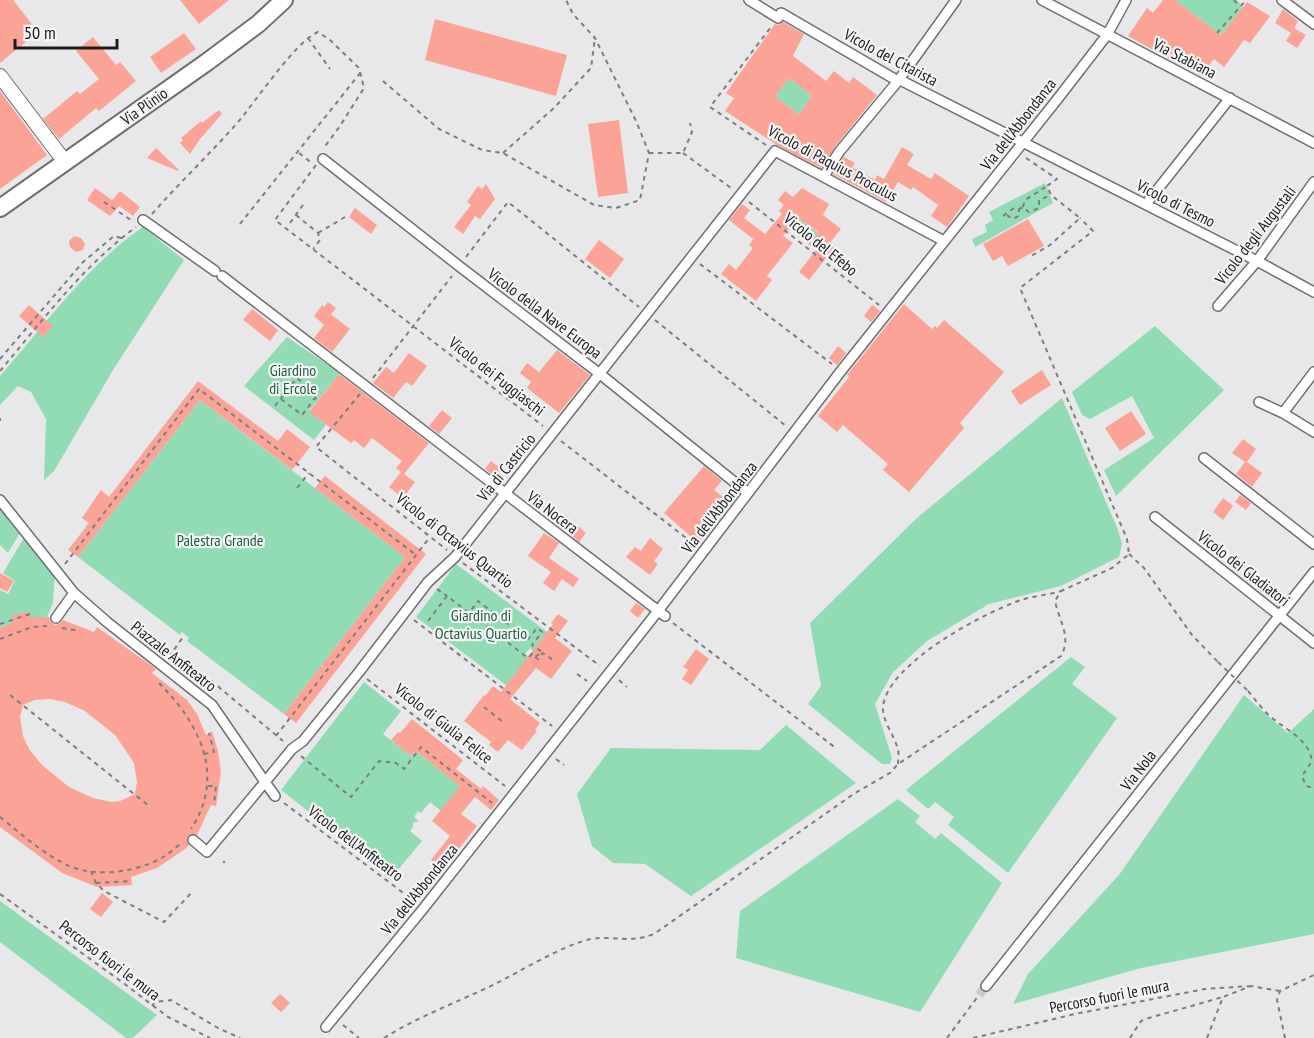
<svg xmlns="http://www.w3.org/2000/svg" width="1314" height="1038" font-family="'PT Sans Narrow',sans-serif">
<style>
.green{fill:#91dcb4}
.building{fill:#fba396;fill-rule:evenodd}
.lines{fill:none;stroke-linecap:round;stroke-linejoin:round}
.pedestrian-tunnel{stroke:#c9c9cb;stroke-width:9;stroke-dasharray:9 4.5;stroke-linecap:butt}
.pedestrian-casing{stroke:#6e6f70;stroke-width:12}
.minor-casing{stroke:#6e6f70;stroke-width:16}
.tertiary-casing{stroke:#6e6f70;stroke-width:20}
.path{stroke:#7e7e7f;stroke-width:2;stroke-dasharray:4.5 4.5;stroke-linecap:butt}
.pedestrian{stroke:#fff;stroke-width:9}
.minor{stroke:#fff;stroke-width:14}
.tertiary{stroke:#fff;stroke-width:16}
.path-bridge{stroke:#7e7e7f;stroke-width:2;stroke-dasharray:4.5 4.5;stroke-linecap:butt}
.labels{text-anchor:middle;stroke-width:4.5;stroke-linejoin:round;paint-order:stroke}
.street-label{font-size:16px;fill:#1c1c1d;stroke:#f5f5f7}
.park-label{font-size:16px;fill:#1d5e40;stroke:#f5f5f7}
</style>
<rect width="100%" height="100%" fill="#e8e8ea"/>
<path class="green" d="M1175 0H1237L1243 7 1221 35Z
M789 78 812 96 799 114 775 97Z
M1045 183 1053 203 975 247 972 239 987 232 985 225 993 220 989 212Z
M798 218 818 233 809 244 789 229Z
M143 227 184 260 113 370 54 471 44 480 46 419 31 392 18 386 0 405V376C42 328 90 262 143 227Z
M1155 326 1224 390 1116 496 1104 470 1154 438 1132 396 1090 419 1082 415 1072 392Z
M287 337 340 373 309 411 326 425 314 440 244 386Z
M1062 398 1118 530 1122 544 1119 557 1061 586 989 604 927 641 893 672 875 704 892 758 890 764H882L808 704 821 686 810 623 917 518Z
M200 400 405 557 284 714 187 641 189 638 182 632 180 635 78 557Z
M0 506 21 531 8 553 0 545Z
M25 536 55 573 53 603 47 617H30L29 611 12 616 13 622 0 628V590L8 594 15 581 3 573Z
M456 564 547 632 542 639 538 655 530 648 525 654 534 660 515 692 416 617Z
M1071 657 1085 667 1072 684 1117 718 1008 873 948 825 954 817 935 802 928 809 906 790Z
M364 682 401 711 383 734 411 756 416 751 469 793 441 811 430 802 421 813 418 811 414 817 419 821 413 823V827L410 831 422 841 392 877 281 790Z
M1244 695 1288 733 1314 709V934L1141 968 1013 1004 1028 974 1119 875Z
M786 725 856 783 691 896 645 864 613 863 592 846 577 794 611 748 760 750Z
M898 799 920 816 915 822 935 839 941 833 1002 883 920 1012 736 958 740 911Z
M0 901 157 1015 133 1038H126L0 942Z"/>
<path class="building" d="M0 0H13L38 32 0 63Z
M180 0H229L199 24Z
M1163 0H1175L1221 35 1247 2 1270 16 1250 43 1244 40 1224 67 1214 59 1201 76 1186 65 1184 67 1128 36 1147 8 1153 13Z
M1283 9 1298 21 1292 32 1294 28 1306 35 1297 48 1286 41 1291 33 1275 23Z
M435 19 567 55 556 96 425 60Z
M783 22 804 34 793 56 826 81 834 71 849 83 853 77 877 95 834 148 821 168 777 145 725 111 734 98 726 93 775 24 778 25ZM789 78 812 96 799 114 775 97Z
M184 33 196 49 161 73 150 57Z
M93 37 116 65 120 62 136 81 99 111 96 108 59 139 43 119 77 91 80 94 99 79 76 51Z
M0 91 47 155 0 189Z
M219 110 222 114 200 139 190 154 180 143 183 140 181 138 201 121 202 123Z
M619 120 628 193 598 197 588 124Z
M902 147 914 154 907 165 931 179 935 173 969 196 947 227 931 216 938 205 913 187 911 190 898 182 886 202 833 174 844 157 855 163 852 167 875 180 877 175 884 179Z
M156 148 179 170 178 171 147 158Z
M486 184 495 199 480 219 475 216 463 234 454 227 471 205 467 202 478 186 482 189Z
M95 188 112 200 120 191 140 207 133 216 119 206 110 216 87 200Z
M802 188 829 204 823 215 841 229 829 244 838 251 830 261 826 258 809 280 799 272 816 250 809 244 818 232 798 218 783 236 793 243 767 276 772 280 756 301 721 274 729 264 736 270 753 248 749 245 753 239 729 220 742 204 750 210 744 218 765 234 782 214 779 211 784 205 778 200 781 196 785 191 793 197Z
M355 208 377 225 371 234 349 217Z
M1028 219 1044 246 1008 266 1002 256 993 261 983 244Z
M74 236 81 238 85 244 83 250 76 252 70 247 69 241Z
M599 240 624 259 610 278 585 259Z
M328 302 336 308 331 314 350 329 332 352 314 338 324 325 314 316 322 305 324 307Z
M904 304 932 329 935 326 937 328 944 320 1004 372 960 423 964 428 909 492 883 470 888 464 843 425 837 432 818 416 849 377 847 375Z
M29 305 53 326 43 337 19 316Z
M872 305 880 311 871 322 864 316Z
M252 309 278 330 270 341 243 320Z
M838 346 846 353 837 365 829 358Z
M557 350 590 375 559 413 527 388 531 382 520 373 527 363 539 372Z
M409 353 427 366 412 386 406 382 393 398 373 383 386 367 394 373Z
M1042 370 1051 385 1020 405 1011 391Z
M339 374 429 443 404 474 415 482 403 498 389 487 401 472 396 468 402 461 372 438 364 448 354 440 351 443 309 412Z
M198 381 278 441 287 429 310 447 292 470 200 400 78 557 68 550 89 523 82 518 101 490 109 497Z
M442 410 452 418 439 434 429 426Z
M1131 411 1146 434 1120 451 1105 428Z
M1243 439 1256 449 1247 462 1262 473 1252 487 1236 474 1245 462 1232 453Z
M491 461 501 469 495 477 485 469Z
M704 466 722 481 714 490 727 500 724 503 727 505 719 514 721 516 698 543 664 513Z
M325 476 426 554 296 723 284 714 405 557 315 488Z
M1240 495 1251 503 1246 510 1235 502Z
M1223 498 1233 506 1223 520 1213 512Z
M578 526 586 533 579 542 571 535Z
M544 533 559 543 549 558 579 579 573 587 562 579 554 591 543 583 551 572 528 556Z
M650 538 663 549 654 561 658 564 650 575 626 557 635 547 641 551Z
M0 573 14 581 7 592 0 588Z
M636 603 645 609 638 618 630 611Z
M30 611V617H49L50 621 55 625 59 624 63 620 94 632 97 627 156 669 152 673 187 700 197 714 206 735 212 731 218 751 221 772 216 806 211 805 197 835 191 834 188 836 187 842 189 845 185 849 157 868 131 877 132 885 97 887 62 873 0 827V628L13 622 11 616ZM49 699 65 702 85 711 115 735 134 763 137 782 135 794 120 801 112 802 93 798 69 787 42 765 29 749 23 736 20 717 23 705 35 700Z
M558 614 568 621 555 638 572 651 551 679 536 668 510 699 540 723 535 730 537 731 522 750 508 740 498 752 489 745 491 742 464 721 484 695 485 696 493 686 501 692 553 624 551 623Z
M696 649 709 659 691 685 682 679 688 670 683 667Z
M412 719 463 760 456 769 481 789 483 786 499 800 491 810 475 797 461 814 477 826 443 869 431 860 450 836 432 821 460 786 416 751 411 756 391 740 398 732 400 733Z
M102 893 113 902 101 917 90 909Z
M280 994 290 1003 281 1012 271 1003Z"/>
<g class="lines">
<path class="pedestrian-tunnel" d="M979 995 986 986"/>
<g class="pedestrian-casing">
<path id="pedestrian" d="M749 0 778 18 781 13 898 81H902L1257 261 1314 292
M1042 0 1314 143
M1282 0 1314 24
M323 159 459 266 600 374 748 493
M824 176 839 152 898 81 956 0
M1146 204 1230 98
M143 220 215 271
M222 276 665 616
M1218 306 1257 261 1314 182
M1259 402 1283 413 1314 432
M1283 413 1314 372
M1204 458 1314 544
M0 500 74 593 107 622 212 705 265 782 207 852 193 840
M1155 517 1314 643
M56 618 74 593
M275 796 265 782 292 749 303 741 359 672 428 582 455 557 775 151 944 241
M986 986 1314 572
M326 1027 423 909 658 611 841 371 1056 101 1107 35 1126 0"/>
</g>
<g class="minor-casing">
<path id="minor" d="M0 76 65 162"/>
</g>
<g class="tertiary-casing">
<path id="tertiary" d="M0 208 207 62 258 24 284 0"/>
</g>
<path class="path" d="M1234 0 1239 6
M1217 33 1246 0
M308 38 330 69
M383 81 439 129 482 150 503 153 594 205 616 208 640 200 649 153 636 121 595 38 573 14 566 0
M766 145 710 107 771 27
M299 153 313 164
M503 153 554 108 591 68 595 38
M649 153H683L692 132 690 123
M683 153 731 188
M1026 158 1057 179 1047 186 1051 195 1080 218 1050 245 1031 256
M316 165 275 220 543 426
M104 202 131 220
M749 202 879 305
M1023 207 1025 200 1047 186
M152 214C180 182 210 154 238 122 256 101 295 42 318 32L330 40 359 68 364 88 340 126 323 149
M296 215 318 233 320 240 313 249
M1007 215 1012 219 1019 216V209
M1003 216 1014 208 1019 209 1023 207 1029 212 1039 208V200L1051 195
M290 223 303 205
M240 224 361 72
M318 233 345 217
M466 257 508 202 639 307
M700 264 832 364
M655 320 786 426
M0 359 83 262 114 236 121 238
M0 371C42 321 83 266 136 227
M373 378 452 276
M360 394 316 447 447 550
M281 399 302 415 315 398 318 401
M275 406 297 378 305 385 307 393 315 398
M0 418V421
M561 441 694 544
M297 488 309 473
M1129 554 1144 568 1192 635 1218 662
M463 563 600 666
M65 564 199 389 416 555
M437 589 447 596
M414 620 552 726
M428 621 447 596 528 658 532 654 535 657 542 652 532 645 542 632 537 628 528 639 478 601 469 613
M673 623 837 749
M0 624 30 614
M62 628 80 631
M0 639 32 627 47 626
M169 657 183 637
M535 657 538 659 543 653 553 660
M187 670 202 673 283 741
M577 674 587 681
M367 679 505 786
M619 680 627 687
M159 683C200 724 226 776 191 829
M1248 691C1256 700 1262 710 1271 717 1287 731 1308 738 1312 761L1302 776 1306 786 1314 788
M10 695 149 806
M484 707 503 722
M276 736 430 537
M204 754 214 752 209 733
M301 756 351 797 379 761 396 763 404 769 421 747 492 803
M556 759 564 765
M898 764C898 760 899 754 898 750 895 736 882 721 883 707 887 664 983 613 1021 600 1033 596 1048 595 1061 591
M208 786H216L214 805
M284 803 414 901
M0 817C20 833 40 851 63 863 92 879 137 873 165 856 171 852 177 846 183 842
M223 862H225
M91 871 96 883 104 891 164 922 193 891
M96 883 131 881
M0 894 122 982 168 1017 210 1038
M152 1006 155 1002 171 1000 218 1028 240 1038
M343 1025 359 1038
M384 1038C419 1016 458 1002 495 984 521 971 563 945 591 939 613 935 629 944 654 934L855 793 890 773 898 764 1061 656C1072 637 1059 621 1055 601L1061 591 1112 568 1129 554 1127 539 1020 288 1093 231 1080 218
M947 1038 979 995
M973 1038 1075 1014 1205 989 1251 986
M1130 1038 1141 1021 1149 1018 1223 997
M1207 1038 1223 997 1251 986 1280 991
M1285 1038 1277 1000 1280 991 1314 975"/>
<use href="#pedestrian" class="pedestrian"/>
<use href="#minor" class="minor"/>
<use href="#tertiary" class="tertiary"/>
<path class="path-bridge" d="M1218 662 1248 691"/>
</g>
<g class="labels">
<g class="street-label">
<text transform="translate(891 57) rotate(28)" y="6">Vicolo del Citarista</text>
<text transform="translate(1185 58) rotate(27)" y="6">Via Stabiana</text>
<text transform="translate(144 106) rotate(-35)" y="6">Via Plinio</text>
<text transform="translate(1018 124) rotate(-52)" y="6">Via dell'Abbondanza</text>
<text transform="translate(833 163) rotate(28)" y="6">Vicolo di Paquius Proculus</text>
<text transform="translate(1176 203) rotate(27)" y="6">Vicolo di Tesmo</text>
<text transform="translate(1255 235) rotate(-52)" y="6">Vicolo degli Augustali</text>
<text transform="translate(821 244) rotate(39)" y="6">Vicolo del Efebo</text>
<text transform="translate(545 313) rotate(37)" y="6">Vicolo della Nave Europa</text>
<text transform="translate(497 376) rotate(38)" y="6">Vicolo dei Fuggiaschi</text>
<text transform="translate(506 467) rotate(-51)" y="6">Via di Castricio</text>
<text transform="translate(719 507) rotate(-52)" y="6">Via dell'Abbondanza</text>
<text transform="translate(553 512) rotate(37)" y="6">Via Nocera</text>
<text transform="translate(455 540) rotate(38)" y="6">Vicolo di Octavius Quartio</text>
<text transform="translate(1244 568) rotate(38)" y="6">Vicolo dei Gladiatori</text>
<text transform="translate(174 656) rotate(38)" y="6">Piazzale Anfiteatro</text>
<text transform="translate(444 723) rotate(38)" y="6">Vicolo di Giulia Felice</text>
<text transform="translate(1138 770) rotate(-52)" y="6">Via Nola</text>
<text transform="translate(356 843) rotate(37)" y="6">Vicolo dell'Anfiteatro</text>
<text transform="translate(419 889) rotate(-51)" y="6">Via dell'Abbondanza</text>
<text transform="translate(110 960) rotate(37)" y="6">Percorso fuori le mura</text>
<text transform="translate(1109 996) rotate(-11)" y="6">Percorso fuori le mura</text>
</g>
<g class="park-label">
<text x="293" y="376">Giardino<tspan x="293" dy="18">di Ercole</tspan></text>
<text x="220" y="546">Palestra Grande</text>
<text x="481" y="621">Giardino di<tspan x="481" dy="18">Octavius Quartio</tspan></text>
</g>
</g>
<path d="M15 39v9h102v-9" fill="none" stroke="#1c1c1d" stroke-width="3"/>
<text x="24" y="39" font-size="18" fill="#1c1c1d" stroke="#f5f5f7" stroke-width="4.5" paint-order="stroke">50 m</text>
</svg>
